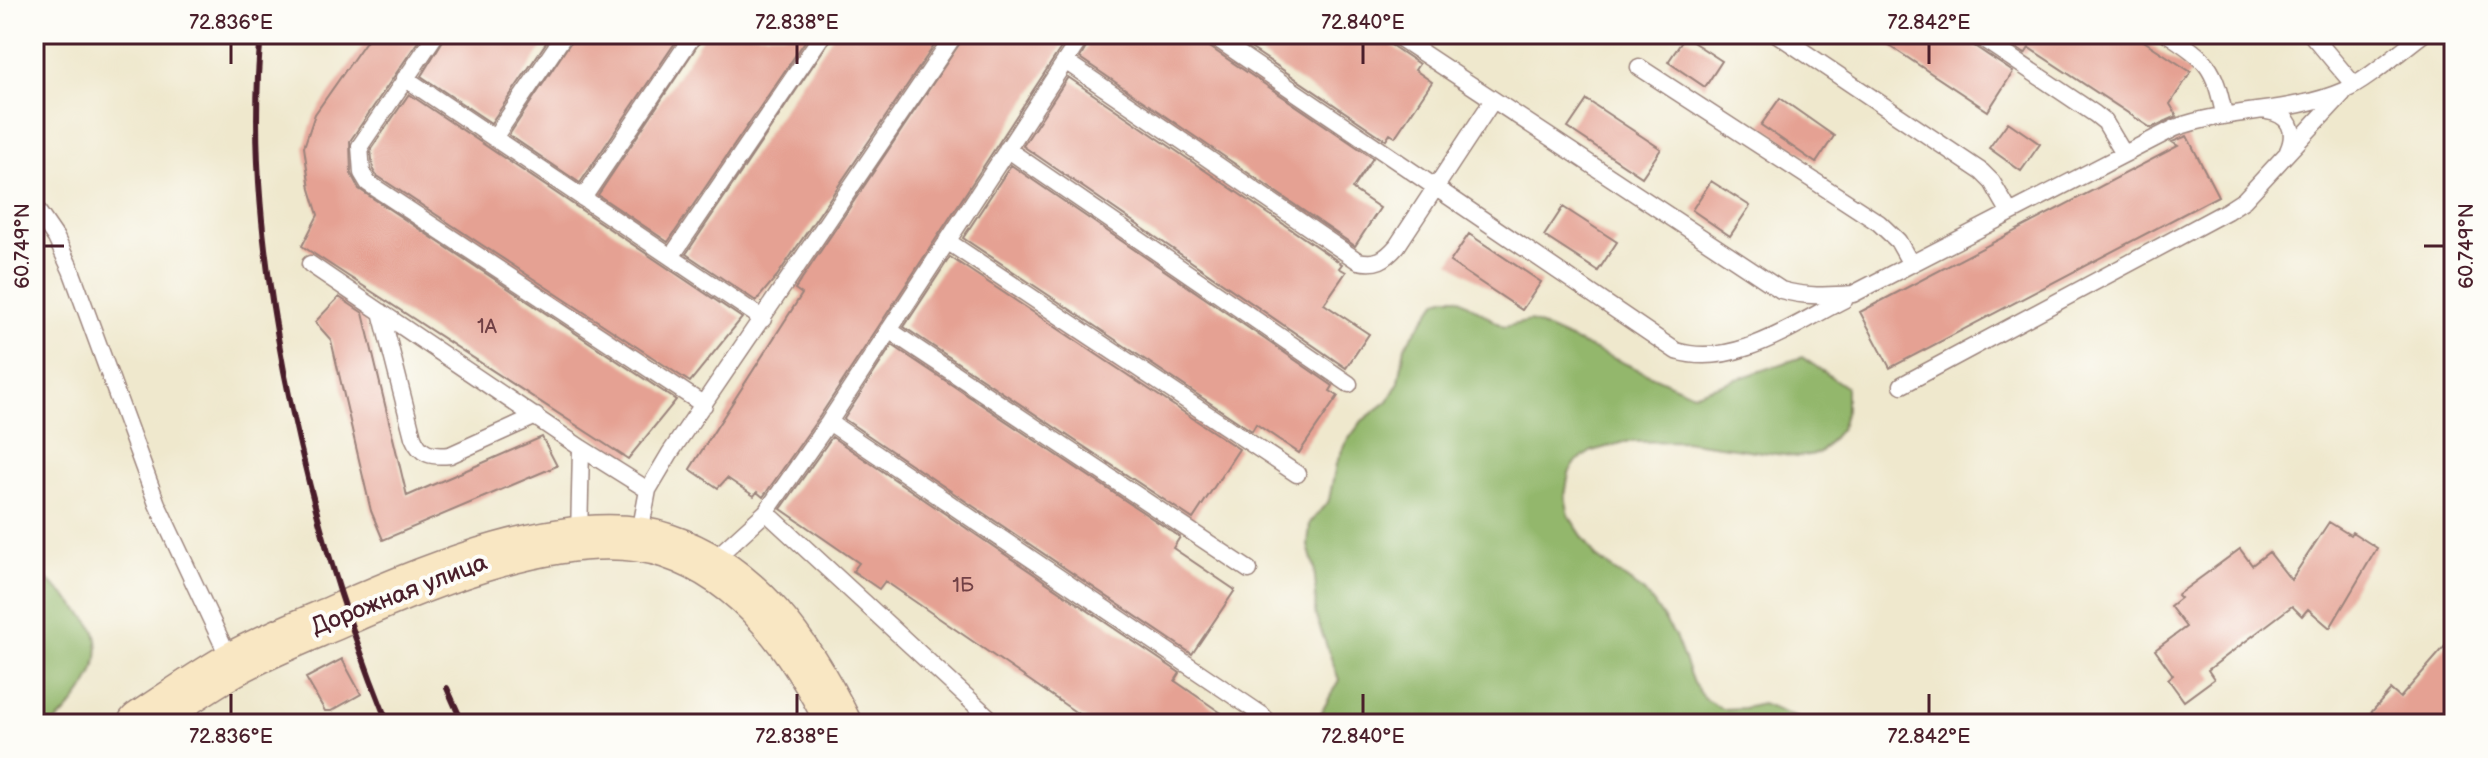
<svg xmlns="http://www.w3.org/2000/svg" width="2488" height="758" font-family="'Balsamiq Sans',sans-serif">
<style>
.forest{fill:#93b76c;stroke:#6e6b4c;stroke-width:2}
.building{fill:#e5a193}
.lines{fill:none;stroke-linecap:round;stroke-linejoin:round}
.lane-casing{stroke:#9c847c;stroke-width:19}
.secondary-casing{stroke:#9c847c;stroke-width:47}
.path{stroke:#9c847c;stroke-width:5;stroke-dasharray:2 6;stroke-linecap:butt}
.lane{stroke:#fff;stroke-width:16}
.secondary{stroke:#f9e7c3;stroke-width:44}
.rail{stroke:#4a1f2b;stroke-width:6}
.ticks{fill:none;stroke:#4a1f2b;stroke-width:3}
.labels{text-anchor:middle;stroke-width:8;stroke-linejoin:round;paint-order:stroke}
.number-label{font-size:20px;fill:#714045}
.street-label{font-size:24px;fill:#4a1f2b;stroke:#fdfcf7}
.neatline{fill:none;stroke:#4a1f2b;stroke-width:3}
.ticks-label{font-size:20px;text-anchor:middle;fill:#4a1f2b}
</style>
<rect width="100%" height="100%" fill="#fdfcf7"/>
<filter id="ink" filterUnits="userSpaceOnUse"><feTurbulence type="fractalNoise" baseFrequency=".0125" numOctaves="2"/><feDisplacementMap in="SourceGraphic" scale="16" xChannelSelector="R" yChannelSelector="G"/><feConvolveMatrix kernelMatrix="1 2 1 2 8 2 1 2 1" color-interpolation-filters="sRGB"/></filter>
<filter id="wash" filterUnits="userSpaceOnUse"><feTurbulence type="fractalNoise" baseFrequency=".006" numOctaves="4" result="noise"/><feDisplacementMap in="SourceGraphic" scale="32" xChannelSelector="R" yChannelSelector="G"/><feGaussianBlur stdDeviation="1.8" result="paint"/><feColorMatrix in="noise" values="0 0 0 0 0 0 0 0 0 0 0 0 0 0 0 0 0 1.4 0 .05"/><feComposite in="paint" operator="in"/></filter>
<g filter="url(#wash)">
<rect width="100%" height="100%" fill="#efe8cd"/>
<path class="forest" d="M1446 297H1457L1504 327 1530 321 1693 394 1802 357 1846 387V409L1841 428 1820 453 1798 457 1684 441 1625 442 1592 451 1577 461 1569 473 1565 496 1569 516 1596 557 1644 592 1654 604 1675 636 1693 683 1706 700 1722 709 1744 708 1762 704 1812 724H1315L1339 680 1315 614 1316 590 1314 567 1308 546 1310 523 1329 500 1336 464 1345 444 1362 421 1388 401 1399 382 1405 346 1438 300Z
M34 569C47 579 90 617 95 632 107 667 77 703 54 724H34Z"/>
<g id="blocks">
<path class="building" d="M371 34H423L350 141 351 174 359 189 676 400 628 459 302 246 318 215 310 189 304 147 315 114Z
M447 34H552L491 123 421 76Z
M576 34H681L580 183 509 135Z
M705 34H810L668 242 598 195Z
M834 34H942L777 276 756 301 686 254Z
M966 34H1070L820 416 763 497 757 492 754 496 727 478 718 488 690 469 802 294 795 289Z
M1094 34H1199L1204 43 1373 158 1352 189 1380 208 1355 246 1080 58Z
M1230 34H1383L1388 43 1419 64 1415 70 1432 82 1395 137 1390 134 1386 140Z
M1872 34H1965L1970 43 2013 72 1988 111Z
M1996 34H2133L2191 72 2170 104 2177 116 2151 128 2029 48 2025 54Z
M1685 37 1722 61 1705 87 1668 62Z
M1068 77 1342 264 1339 268 1346 272 1324 304 1369 334 1346 368 1023 146Z
M409 94 742 318 690 382 376 175 373 170 371 149Z
M1780 98 1834 136 1816 163 1761 125Z
M1587 100 1661 149 1642 177 1568 128Z
M2008 122 2040 144 2021 171 1989 148Z
M2187 136 2218 196 1890 368 1860 312 2178 146 2172 142Z
M1011 165 1333 386 1330 391 1338 396 1299 453 1256 424 1252 431 963 238Z
M1711 181 1750 206 1730 236 1692 210Z
M1563 207 1617 242 1598 271 1544 236Z
M1469 234 1541 282 1522 310 1450 262Z
M950 257 1239 449 1193 519 904 327Z
M339 297 363 313 407 496 542 437 557 466 383 540 371 511 331 340 315 322Z
M892 345 1180 537 1173 548 1235 590 1192 654 844 419Z
M832 437 1180 673 1175 681 1237 724H1093L885 581 879 589 853 571 859 563 781 509Z
M2329 522 2350 535 2352 532 2377 548 2330 628 2308 609 2302 616 2292 606 2208 670 2214 679 2184 701 2168 679 2173 675 2155 650 2186 627 2170 606 2180 598 2177 595 2240 549 2252 565 2269 552 2291 580Z
M2454 636V713L2445 724H2361L2391 690 2400 698Z
M342 659 361 694 331 711H325L306 678Z"/>
</g>
</g>
<g filter="url(#ink)">
<use href="#blocks" fill-opacity="0" stroke="#9c847c" stroke-width="2"/>
<g class="lines">
<g class="lane-casing">
<path id="lane" d="M436 34 360 146 362 173 368 183 704 405
M1210 34 1676 351C1734 369 1795 324 1845 299
M1394 34 1781 290C1805 297 1828 296 1853 294L2175 128C2229 108 2290 114 2343 91 2367 81 2401 50 2423 34
M1777 34 1982 172 1992 182 2010 213
M1976 34 2095 114 2105 122 2124 154
M2168 34C2208 61 2214 66 2224 114
M2311 34 2354 85
M1065 61 1358 261C1376 265 1385 260 1397 246L1493 100
M1639 67 1879 223 1898 241 1911 264
M405 78 763 319
M2267 111C2290 114 2297 131 2288 151
M494 138 565 34
M1007 149 1349 384
M583 198 694 34
M34 206 56 238 71 270 157 504 231 662
M947 241 1297 474
M671 257 823 34
M310 264 581 448 648 490
M381 312 413 437C420 455 432 457 450 455L536 416
M889 330 1249 570
M1902 385 2227 211 2244 200 2343 93
M829 422 1262 715 1270 724
M766 512 996 724
M579 538 581 448
M639 538 648 490 670 453 955 34
M709 564 766 512 829 422 1083 34"/>
</g>
<g class="secondary-casing">
<path id="secondary" d="M140 724C170 704 200 683 231 665 265 646 301 632 336 617 422 578 573 514 667 546 751 574 802 649 839 724"/>
</g>
<path class="path" d="M34 51 48 34"/>
<use href="#lane" class="lane"/>
<use href="#secondary" class="secondary"/>
<path class="rail" d="M261 34C250 148 263 259 284 371 309 497 340 605 388 724
M447 688 463 724"/>
</g>
</g>
<path class="ticks" d="M231 44V64M797 44V64M1363 44V64M1929 44V64M44 246H64M2424 246H2444M231 694V714M797 694V714M1363 694V714M1929 694V714"/>
<g class="labels">
<g class="number-label">
<text x="487" y="333">1А</text>
<text x="963" y="592">1Б</text>
</g>
<g class="street-label">
<text transform="translate(399 594) rotate(-21)" y="8">Дорожная улица</text>
</g>
</g>
<rect width="2488" height="758" fill="none" stroke="#fdfcf7" stroke-width="88"/>
<rect x="44" y="44" width="2400" height="670" class="neatline"/>
<g class="ticks-label">
<text x="231" y="29">72.836°E</text>
<text x="797" y="29">72.838°E</text>
<text x="1363" y="29">72.840°E</text>
<text x="1929" y="29">72.842°E</text>
<text transform="translate(22 246) rotate(-90)" y="7">60.749°N</text>
<text transform="translate(2466 246) rotate(-90)" y="7">60.749°N</text>
<text x="231" y="743">72.836°E</text>
<text x="797" y="743">72.838°E</text>
<text x="1363" y="743">72.840°E</text>
<text x="1929" y="743">72.842°E</text>
</g>
</svg>
